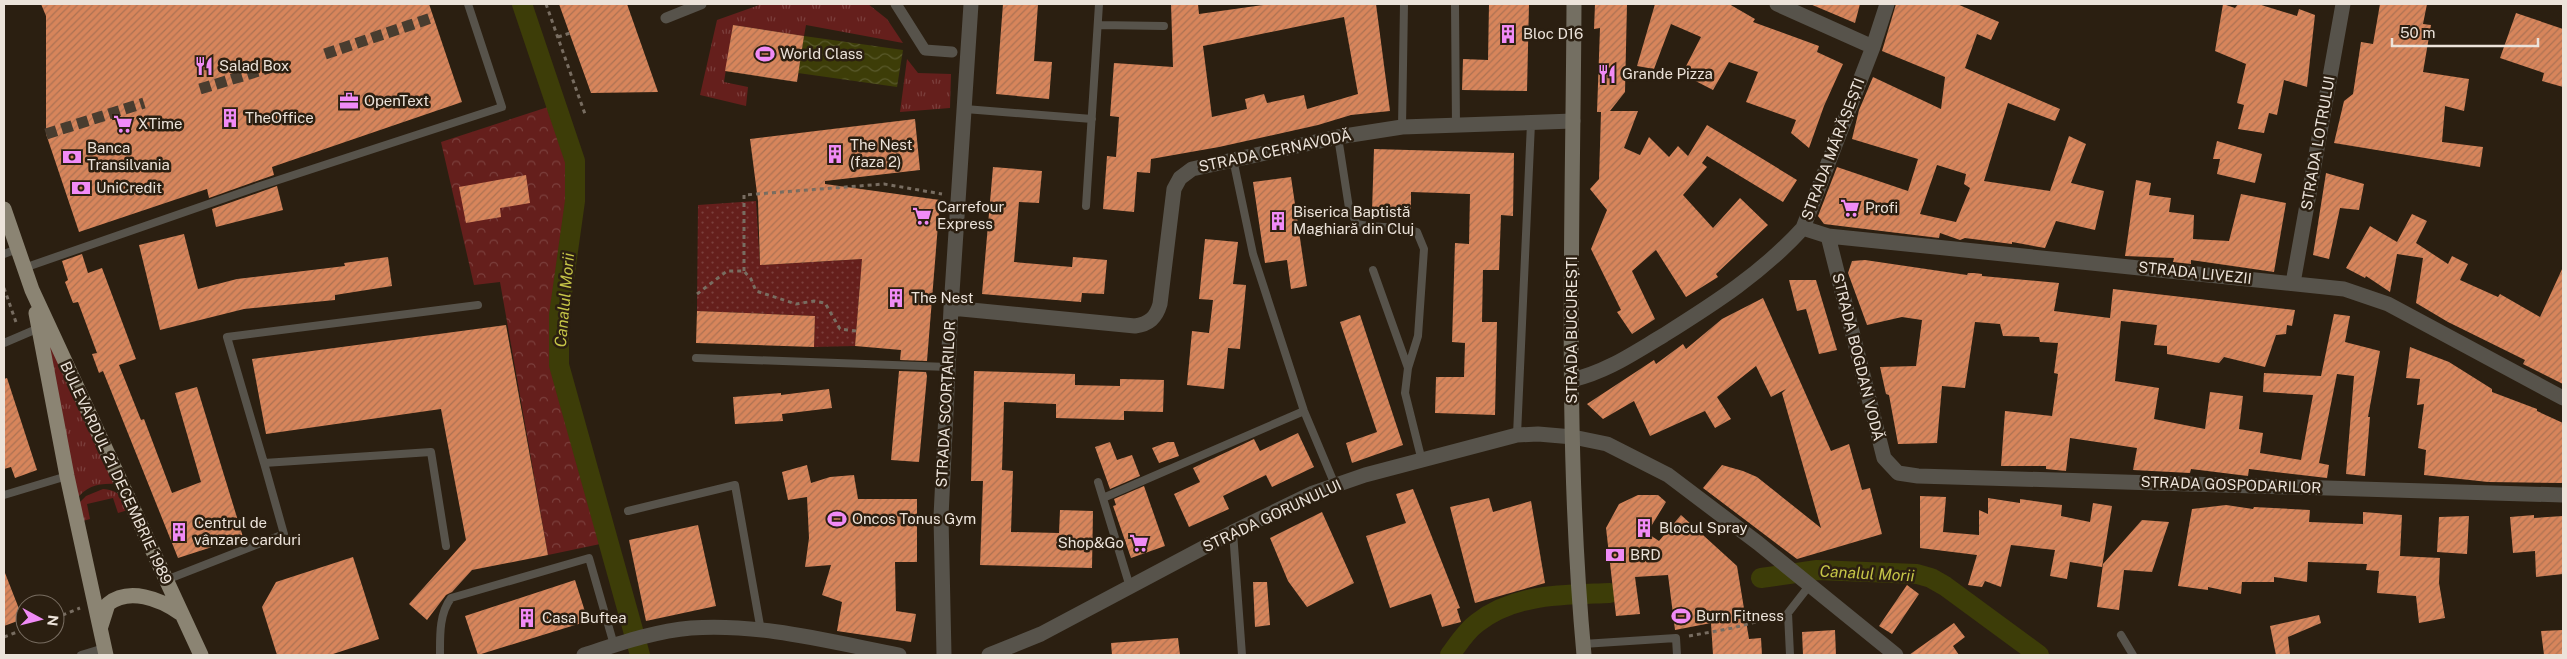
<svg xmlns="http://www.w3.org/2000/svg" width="2567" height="659" font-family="'Public Sans',sans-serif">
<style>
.grass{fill:url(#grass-tufts)}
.forest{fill:url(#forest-crowns)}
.park{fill:url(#park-dots)}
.water{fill:url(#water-waves)}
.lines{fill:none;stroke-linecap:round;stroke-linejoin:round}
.canal{stroke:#3d3d08;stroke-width:20}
.building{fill:url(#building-hatch);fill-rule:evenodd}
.pedestrian-tunnel{stroke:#483c2f;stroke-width:11;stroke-dasharray:11 5.5;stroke-linecap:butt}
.path{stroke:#786d61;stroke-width:3;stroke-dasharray:4 4;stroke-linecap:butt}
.service{stroke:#57534b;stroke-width:8}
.pedestrian{stroke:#57534b;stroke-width:11}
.minor{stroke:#57534b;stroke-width:15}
.tertiary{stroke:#57534b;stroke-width:15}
.secondary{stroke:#746f62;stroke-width:15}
.primary{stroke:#8b8473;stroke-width:15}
.labels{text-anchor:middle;stroke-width:5;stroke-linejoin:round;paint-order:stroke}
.poi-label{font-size:15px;fill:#ece3da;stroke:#2b1f11;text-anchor:start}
.street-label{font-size:15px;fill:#ece3da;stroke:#2b1f11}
.water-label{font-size:16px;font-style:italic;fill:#c6c547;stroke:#2b1f11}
</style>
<defs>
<pattern id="grass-tufts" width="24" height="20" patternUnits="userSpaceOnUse" patternTransform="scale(1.25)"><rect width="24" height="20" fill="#651f1c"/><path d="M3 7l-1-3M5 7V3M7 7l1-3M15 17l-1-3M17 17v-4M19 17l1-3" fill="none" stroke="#7b3f3c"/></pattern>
<pattern id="forest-crowns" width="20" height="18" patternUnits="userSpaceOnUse" patternTransform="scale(1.25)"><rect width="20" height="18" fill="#651f1c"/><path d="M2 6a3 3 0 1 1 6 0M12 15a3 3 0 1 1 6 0" fill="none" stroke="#7b3f3c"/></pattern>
<pattern id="park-dots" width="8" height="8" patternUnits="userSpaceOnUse" patternTransform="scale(1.25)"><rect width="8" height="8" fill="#651f1c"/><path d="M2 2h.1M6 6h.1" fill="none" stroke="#7b3f3c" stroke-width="1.8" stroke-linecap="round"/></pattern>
<pattern id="water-waves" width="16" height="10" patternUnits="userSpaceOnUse" patternTransform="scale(1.25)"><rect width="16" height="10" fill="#3d3d08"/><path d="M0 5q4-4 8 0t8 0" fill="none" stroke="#59592b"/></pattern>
<pattern id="building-hatch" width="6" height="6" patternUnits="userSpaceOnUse" patternTransform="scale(1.25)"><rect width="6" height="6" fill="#d7855b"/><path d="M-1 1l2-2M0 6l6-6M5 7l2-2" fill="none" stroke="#ac7253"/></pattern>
</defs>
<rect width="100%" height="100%" fill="#2b1f11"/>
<path class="grass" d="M762 4H868L887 19 903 43 806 25 804 36 733 25 724 82 748 87 746 106 700 95 717 20Z
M907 59 918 73 951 74 950 108 900 112Z
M38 309 118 484C99 483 87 485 76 500Z
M103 489C119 490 122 497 128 510L118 513 113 498 87 504 90 519 83 521 79 503 86 496Z"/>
<path class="forest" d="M551 106 568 164V201L554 318 553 366 605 543 548 555 500 282 474 285 441 142Z"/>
<path class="park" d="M756 201 760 265 862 259 855 346 814 347 815 316 697 311 698 205Z"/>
<path class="water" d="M804 36 903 50 897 87 798 73Z"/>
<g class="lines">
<path class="canal" d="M522 4 575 161V201L559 315V365L640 655
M1761 578 1817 570 1917 574 1931 578 1945 586 2039 655
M1450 655C1458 644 1466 631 1477 623 1515 593 1564 595 1610 593"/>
</g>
<path class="building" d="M41 4H429L462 102 272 167 274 175 209 198 207 189 79 232 46 134V16Z
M559 4H627L658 92 591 93Z
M1003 4H1038L1034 61 1052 62 1049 99 996 94Z
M1171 4H1198L1199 14 1270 4H1376L1390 111 1351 115 1318 125 1219 147 1151 159 1150 173 1137 172 1134 212 1103 209 1107 156 1116 157 1119 117 1110 116 1114 63 1173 67ZM1344 17 1358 94 1307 109 1304 95 1267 103 1264 94 1245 99 1247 109 1212 117 1203 46Z
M1489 4H1529L1527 91 1462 90 1463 59 1488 60Z
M1595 4H1627L1625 92 1610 111H1638L1624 148 1640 155 1649 137 1669 157 1678 146 1688 156 1707 125 1797 180 1783 202 1707 156 1702 163 1707 167 1683 195 1713 228 1740 198 1768 225 1716 274 1718 277 1686 297 1656 250 1632 271 1655 319 1632 334 1617 312 1621 310 1591 249 1607 210 1590 189 1599 179 1601 112H1597L1600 28 1594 29Z
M1655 4H1729L1755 19 1753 22 1819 46 1817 52 1843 64 1824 106 1809 148 1791 133 1796 120 1746 102 1758 72 1729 62 1713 90 1682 74 1701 37 1671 24 1654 69 1637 66Z
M1810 4H1860L1855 23Z
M1896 4H1957L1999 22 1991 40 1977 34 1965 68 2060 109 2055 121 2008 103 1984 181 2050 191 2069 136 2086 144 2071 183 2104 191 2095 230 2056 221 2045 248 2012 242V244L1965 238 1960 240 1940 233 1939 238 1824 224 1818 216 1837 167 1908 191 1918 159 1852 139 1859 110 1873 77 1941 109 1945 77 1882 51ZM1937 165 1966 174 1964 184 1970 188 1956 222 1920 214Z
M2223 4 2235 8 2238 4H2258L2297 16 2299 9 2315 15 2307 87 2284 80 2277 115 2269 113 2264 133 2238 129 2244 105 2237 103 2246 64 2215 51Z
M2380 4H2427L2423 24 2431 25 2423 72 2469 79 2464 111 2445 106 2442 142 2483 147 2480 167 2334 143 2344 101 2353 94 2361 42 2373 44Z
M2516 13 2563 29V87L2542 81 2544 73 2500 58Z
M733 25 804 36 797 82 725 71Z
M915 119 920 170 825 181V184L940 200 927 361 900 360 901 350 855 346 862 259 760 265 758 201 750 139Z
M2217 141 2262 154 2255 183 2217 174 2220 159H2213Z
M1374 149 1514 153 1513 216 1501 215 1499 270H1483L1482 322H1497L1495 415 1435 413 1436 377H1464L1465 343 1452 342 1455 243 1469 244 1470 194 1411 192V212L1372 211Z
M993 167 1042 171 1039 203 1019 202 1014 262 1072 267 1073 257 1107 260 1104 294 1082 293 1081 302 982 294Z
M2326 173 2364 184 2359 210 2340 208 2329 259 2313 255Z
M526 175 530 203 500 208 501 217 466 223 459 187Z
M1291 177 1307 286 1291 289 1287 260 1265 263 1253 182Z
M2136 180 2151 183 2149 195 2171 198 2169 212 2194 215 2193 239 2229 241 2241 194 2286 203 2274 272 2191 260V264L2173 262 2174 258 2125 256Z
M277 186 283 210 216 227 212 209Z
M2412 214 2427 221 2416 243 2448 264 2452 256 2468 264 2460 280 2498 297 2500 294 2540 317 2563 267V384L2523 364 2525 360 2448 322 2416 303 2423 258 2397 254 2390 292 2366 276 2365 278 2346 268 2370 226 2397 242Z
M184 234 198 289 237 279 345 266 344 263 388 257 392 286 335 295V300L244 309 160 330 139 245Z
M1205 239 1238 242 1233 284 1246 285 1240 349 1228 348 1224 389 1187 385 1192 331 1209 333 1213 300 1199 299Z
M82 254 88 273 102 268 136 359 119 365 141 420 144 419 172 493 201 482 175 393 197 387 243 537 178 558 103 371 99 373 92 354 97 353 78 302 73 303 65 282 68 280 62 261Z
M1865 260 1967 275 1968 273H1974L1982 274V276L2059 283 2054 311 2110 318 2113 289 2295 310 2292 326 2287 325 2286 334 2276 335 2265 367 2224 357 2219 363 2167 354V346L2154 345 2157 325 2121 321 2115 381 2159 388 2154 419 2205 429 2210 392 2243 396 2239 429 2263 433 2260 453 2301 460 2313 395 2263 392 2264 373 2321 376 2334 314 2350 316 2345 342 2380 351 2368 417H2370L2365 476 2346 474 2354 376 2337 374 2319 463 2329 465 2327 478 2249 469 2248 476 2191 469 2190 473 2133 470 2137 448 2070 438 2066 471 2046 469V466H2001L2005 411 2052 416 2058 374 2054 373 2058 343 2040 342 2039 337 2003 336 2000 324 1975 322 1965 388 1942 386 1937 443 1898 444 1889 395 1886 394 1880 367 1916 366 1922 320 1902 317 1867 325 1848 273 1852 261Z
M1789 280H1816L1837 350 1819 354 1806 309 1797 311Z
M1763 298 1831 451 1849 444 1862 490 1870 488 1882 534 1797 559 1703 488 1722 465 1743 471 1757 477 1821 528 1782 393 1786 389 1771 397 1756 366 1717 397 1731 419 1715 428 1705 411 1650 436 1634 401 1603 419 1587 404 1654 360 1656 364 1683 344 1686 349 1722 319Z
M697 311 815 316 814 347 696 343Z
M1360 315 1403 445 1352 463 1346 443 1377 432 1340 322Z
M506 325 548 555 472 570 452 592 446 595 427 620 409 604 466 540 441 409 266 434 252 359Z
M2410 347 2449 362 2492 389V392L2537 409V411L2563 423V483L2488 482 2424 475 2426 450 2418 448 2424 404 2417 405 2420 379 2406 378Z
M899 371 926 372 927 376 919 462 891 460Z
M974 371 1075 374V385L1120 386V379L1164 380 1163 412 1124 411V420L1056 418V404L1004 402 1002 470 1013 471 1011 532 1059 533 1060 510 1093 511 1092 568 980 565 983 481H971Z
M7 378 37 470 15 478 11 467 4 469V379Z
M829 389 832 408 782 414 783 421 735 424 733 397 781 393V395Z
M1298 433 1314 467 1272 487 1266 475 1223 496 1229 509 1189 527 1174 494 1200 482 1193 468 1254 439 1260 451Z
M1110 442 1117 460 1132 455 1140 476 1110 489 1095 447Z
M1168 442H1174L1179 456 1159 463 1152 448Z
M807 465 811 483 830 477 854 475 858 499H917V562H895L896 611 916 614 911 642 837 631 842 602 822 595 831 565 805 567 809 538 807 497 788 500 782 472Z
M1144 486 1165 546 1131 558 1113 506 1116 505 1114 499Z
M1413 489 1460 608 1457 609 1461 622 1442 627 1431 594 1390 608 1366 536 1406 523 1396 494Z
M1638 495H1658L1666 502 1647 533 1659 541 1681 515 1737 566 1749 639 1761 638 1762 655H1713L1711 623 1675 630 1668 575 1635 577 1640 614 1616 616 1606 528 1619 504Z
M1920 496 1946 497 1943 532 1979 535V510L1988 514V498L2020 503V499L2062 505 2061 516 2090 522 2093 503 2112 506 2102 567 2070 562 2067 579 2050 576 2055 550 2011 545 2001 587 1985 581 1982 587 1968 585 1977 555 1920 548Z
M1489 498 1493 512 1531 501 1545 583 1475 603 1450 507Z
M2226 505 2253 509 2254 507 2310 510 2309 522 2363 524V512L2402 515 2400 556 2440 558 2439 583 2445 618 2419 623 2416 596 2377 593 2379 571 2366 570 2367 564 2308 562 2307 582 2274 577V582H2242L2241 594 2208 587V590L2178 586 2192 509Z
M1322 512 1354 583 1307 607 1288 581 1270 538Z
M2534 515V518L2563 516V574L2536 577 2535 551 2513 553 2510 517Z
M2469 516 2467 554 2437 552 2439 517Z
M2142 520 2169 522 2152 572 2124 570 2119 610 2097 607 2103 564Z
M698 525 716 606 646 621 629 540Z
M353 557 379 639 330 655H277L262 607 276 582Z
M5 573 23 619 4 626V574Z
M575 580 588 621 478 655 465 616Z
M1253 582H1267L1270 625 1255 627Z
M1907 585 1919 594 1892 634 1879 626Z
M2319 615 2321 623 2288 637 2290 655H2276L2270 626Z
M1954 623 1965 637 1953 646 1959 655H1909Z
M1835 630 1836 655H1803L1802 632Z
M2563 630V655H2544L2541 631Z
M1178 638 1180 655H1112L1111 643Z"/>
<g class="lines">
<path class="pedestrian-tunnel" d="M325 54 434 17
M200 89 272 67
M46 134 144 103"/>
<path class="path" d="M546 4 586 117
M558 37 570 33
M744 271V195L884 184 942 194
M4 288 17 325
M697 294 727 271H744L751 279 756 291 796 304 814 301 825 303 840 329 856 331
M55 618 80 608
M1689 636 1733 628 1775 617
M4 637 25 629"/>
<path class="service" d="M1455 4 1456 127
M1098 25 1164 26
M965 109 1092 119
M1402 127 1404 4
M1338 137 1349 208 1357 224C1377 229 1397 225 1417 232L1424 249 1418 336 1408 368 1405 393 1422 461
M1233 159 1253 254 1304 411 1335 485
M1086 206 1099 4
M4 254 17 249
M24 268 260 186 502 107 468 4
M1373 270 1408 368
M4 343 39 328
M696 358 948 367
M1517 435 1531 123
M264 463 227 337 478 305
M1098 482 1130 587
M4 495 67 476
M1103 498 1304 411
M628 511 735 485 761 631
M1233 532 1242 655
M166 580 284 534 264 463 431 452 446 546
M2121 635 2133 655
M1583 644 1676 638 1677 655
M81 655 104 648
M440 655C440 636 439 614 451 598L589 558 614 645
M1790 655 1788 613 1809 586"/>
<path class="pedestrian" d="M896 4 925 50 952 52
M666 18 701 4"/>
<path class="minor" d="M1777 4 1873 47
M1803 228 1828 236 2344 289 2388 304 2563 398
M1828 236 1884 458 1898 473 1918 476 2563 495
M2293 283 2343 4
M951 308 1135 326C1149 324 1156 318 1160 304L1174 189 1180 178 1192 169 1338 137 1402 127 1573 121
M1572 380C1608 371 1632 354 1664 335 1715 303 1762 273 1803 228L1873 47 1887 4
M1573 437 1607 444 1668 475 1758 543 1896 655
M944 655 941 517 951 308 971 4"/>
<path class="tertiary" d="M584 655C618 644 655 631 691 628 760 623 831 642 899 655
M989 655 1041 634 1233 532 1313 493 1365 475 1517 435 1538 434 1573 437"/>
<path class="secondary" d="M1574 4C1573 221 1564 439 1584 655"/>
<path class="primary" d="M4 209 32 290 201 655
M36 313 67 476 106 655
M101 626 108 604C129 587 160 599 180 613"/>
</g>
<defs>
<g id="building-bare" transform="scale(1.5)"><path d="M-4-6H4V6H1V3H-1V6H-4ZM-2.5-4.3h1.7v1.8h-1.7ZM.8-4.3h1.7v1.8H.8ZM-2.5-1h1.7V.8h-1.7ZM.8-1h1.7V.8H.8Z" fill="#f08bf6" stroke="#2b1f11" stroke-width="2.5" paint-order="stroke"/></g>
<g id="stadium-bare" transform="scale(1.5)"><path d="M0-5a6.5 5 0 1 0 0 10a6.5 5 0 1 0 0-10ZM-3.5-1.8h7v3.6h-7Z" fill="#f08bf6" stroke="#2b1f11" stroke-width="2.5" paint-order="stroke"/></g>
<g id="restaurant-bare" transform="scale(1.5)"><path d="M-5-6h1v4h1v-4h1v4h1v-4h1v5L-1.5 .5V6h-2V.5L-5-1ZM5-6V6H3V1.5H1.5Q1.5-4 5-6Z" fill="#f08bf6" stroke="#2b1f11" stroke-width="2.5" paint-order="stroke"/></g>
<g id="office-bare" transform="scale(1.5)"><path d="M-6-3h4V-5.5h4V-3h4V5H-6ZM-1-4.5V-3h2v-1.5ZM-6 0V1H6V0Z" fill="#f08bf6" stroke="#2b1f11" stroke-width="2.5" paint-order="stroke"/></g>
<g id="supermarket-bare" transform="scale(1.5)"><path d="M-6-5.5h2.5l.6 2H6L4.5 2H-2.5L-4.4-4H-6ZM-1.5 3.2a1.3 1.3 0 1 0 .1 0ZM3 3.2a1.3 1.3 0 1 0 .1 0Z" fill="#f08bf6" stroke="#2b1f11" stroke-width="2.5" paint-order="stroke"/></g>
<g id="bank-bare" transform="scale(1.5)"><path d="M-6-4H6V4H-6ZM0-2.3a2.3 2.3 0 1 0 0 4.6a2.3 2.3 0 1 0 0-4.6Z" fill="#f08bf6" stroke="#2b1f11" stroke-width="2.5" paint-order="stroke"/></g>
</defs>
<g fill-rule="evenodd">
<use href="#building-bare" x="1508" y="34"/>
<use href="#stadium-bare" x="765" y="54"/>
<use href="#restaurant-bare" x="204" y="66"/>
<use href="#restaurant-bare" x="1607" y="74"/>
<use href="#office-bare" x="349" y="101"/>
<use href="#building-bare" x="230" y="118"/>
<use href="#supermarket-bare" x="123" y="124"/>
<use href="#building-bare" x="835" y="154"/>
<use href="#bank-bare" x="72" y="157"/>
<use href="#bank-bare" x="81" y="188"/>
<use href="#supermarket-bare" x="1850" y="208"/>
<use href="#supermarket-bare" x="922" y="216"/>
<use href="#building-bare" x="1278" y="221"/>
<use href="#building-bare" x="896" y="298"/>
<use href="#stadium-bare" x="837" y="519"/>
<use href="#building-bare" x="1644" y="528"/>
<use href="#building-bare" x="179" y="532"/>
<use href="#supermarket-bare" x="1139" y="543"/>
<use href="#bank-bare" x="1615" y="555"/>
<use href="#stadium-bare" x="1681" y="616"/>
<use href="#building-bare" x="527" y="618"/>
</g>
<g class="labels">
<g class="poi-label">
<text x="1523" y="39">Bloc D16</text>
<text x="780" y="59">World Class</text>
<text x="219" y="71">Salad Box</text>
<text x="1622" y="79">Grande Pizza</text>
<text x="364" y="106">OpenText</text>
<text x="245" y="123">TheOffice</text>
<text x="138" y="129">XTime</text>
<text x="850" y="150">The Nest<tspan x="850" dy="17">(faza 2)</tspan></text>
<text x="87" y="153">Banca<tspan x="87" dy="17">Transilvania</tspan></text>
<text x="96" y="193">UniCredit</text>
<text x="937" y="212">Carrefour<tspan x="937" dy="17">Express</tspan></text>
<text x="1865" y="213">Profi</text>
<text x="1293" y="217">Biserica Baptistă<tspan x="1293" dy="17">Maghiară din Cluj</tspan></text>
<text x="911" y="303">The Nest</text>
<text x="852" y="524">Oncos Tonus Gym</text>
<text x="194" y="528">Centrul de<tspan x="194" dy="17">vânzare carduri</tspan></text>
<text x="1659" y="533">Blocul Spray</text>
<text x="1124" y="548" text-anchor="end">Shop&amp;Go</text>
<text x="1630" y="560">BRD</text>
<text x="1696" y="621">Burn Fitness</text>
<text x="542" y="623">Casa Buftea</text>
</g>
<g class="street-label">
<text transform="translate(2318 143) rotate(-80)" y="5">STRADA LOTRULUI</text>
<text transform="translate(1833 149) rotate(-69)" y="5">STRADA MĂRĂȘEȘTI</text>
<text transform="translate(1275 151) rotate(-12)" y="5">STRADA CERNAVODĂ</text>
<text transform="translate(2195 273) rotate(6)" y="5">STRADA LIVEZII</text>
<text transform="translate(1572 330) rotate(-90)" y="5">STRADA BUCUREȘTI</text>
<text transform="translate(1858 357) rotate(76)" y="5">STRADA BOGDAN VODĂ</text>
<text transform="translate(946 404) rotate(-87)" y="5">STRADA SCORȚARILOR</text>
<text transform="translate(116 473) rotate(65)" y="5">BULEVARDUL 21 DECEMBRIE 1989</text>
<text transform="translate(2231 485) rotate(2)" y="5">STRADA GOSPODARILOR</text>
<text transform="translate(1272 516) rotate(-25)" y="5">STRADA GORUNULUI</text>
</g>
<g class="water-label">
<text transform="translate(564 300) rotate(-85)" y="6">Canalul Morii</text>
<text transform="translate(1867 573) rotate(3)" y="6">Canalul Morii</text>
</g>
</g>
<rect width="2567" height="659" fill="none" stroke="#ece3da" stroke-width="10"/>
<g transform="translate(40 619) rotate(97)"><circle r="24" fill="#2b1f11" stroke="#786d61"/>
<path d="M0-4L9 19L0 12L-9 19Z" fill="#f08bf6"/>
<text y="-8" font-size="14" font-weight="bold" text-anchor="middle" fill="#ece3da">N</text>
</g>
<path d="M2392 38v8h146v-8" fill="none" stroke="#ece3da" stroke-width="2.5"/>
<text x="2400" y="38" font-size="15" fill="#ece3da" stroke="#2b1f11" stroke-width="4" paint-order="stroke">50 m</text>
</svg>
